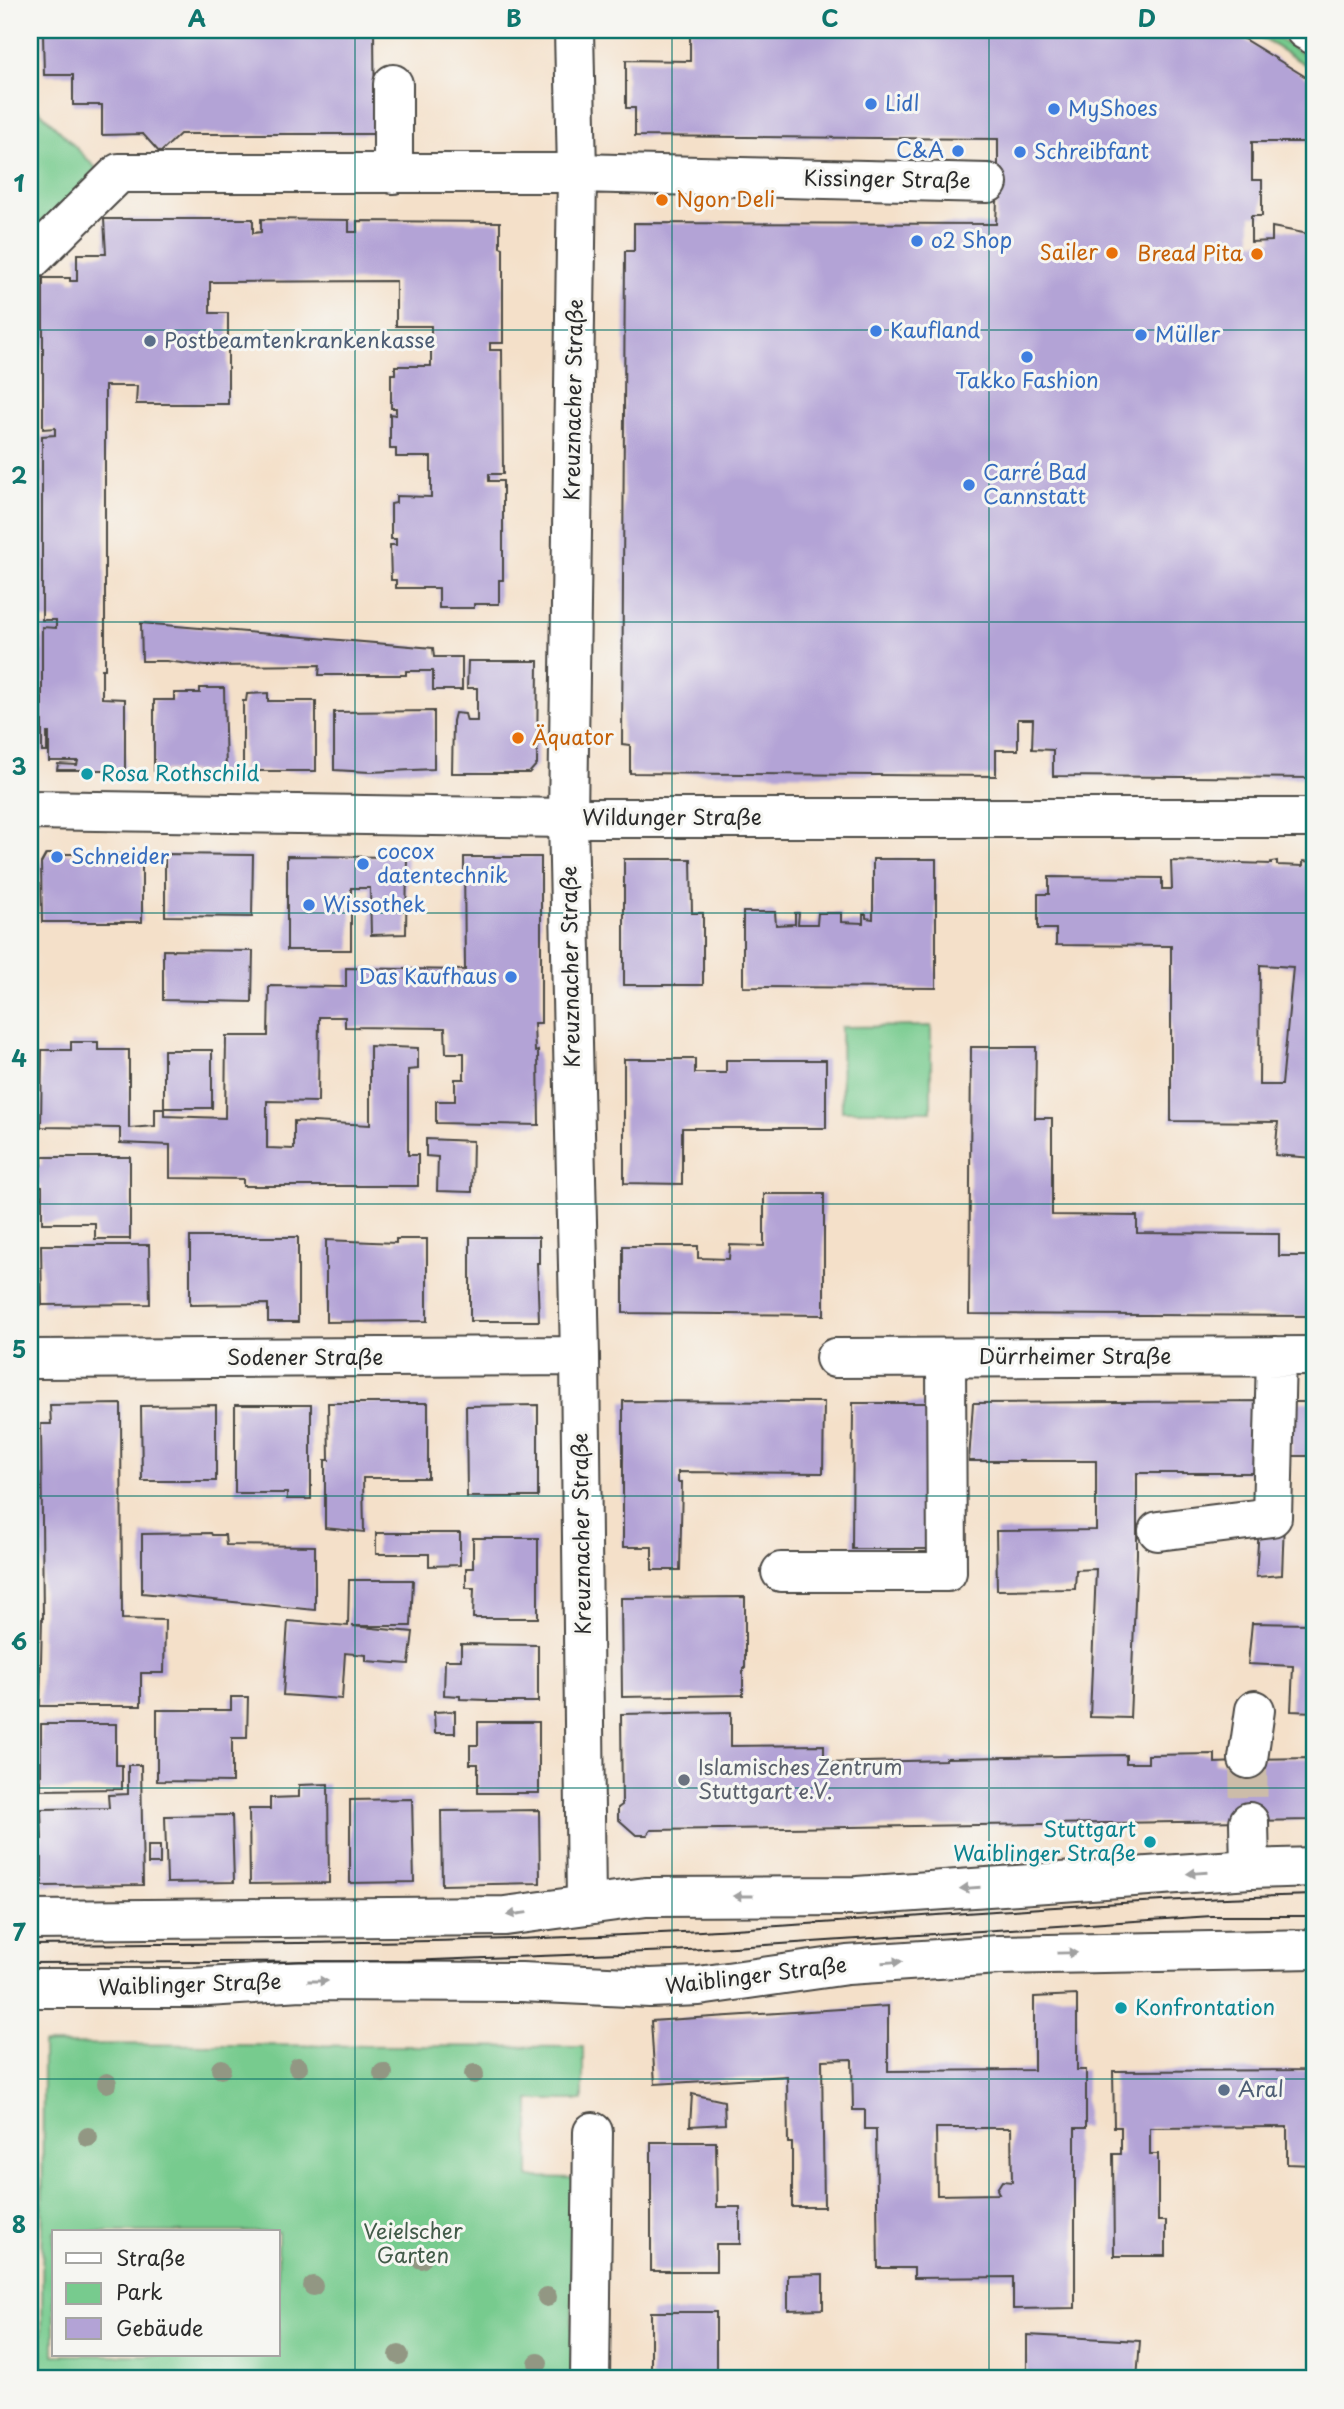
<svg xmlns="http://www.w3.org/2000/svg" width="1344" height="2409" font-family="'Playpen Sans',sans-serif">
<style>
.green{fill:#77cb8e;stroke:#517b5c;stroke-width:2;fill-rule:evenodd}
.building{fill:#b3a3d6;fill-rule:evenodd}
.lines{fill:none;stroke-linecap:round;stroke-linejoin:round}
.minor-tunnel{stroke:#ccbca9;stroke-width:38;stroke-dasharray:38 19;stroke-linecap:butt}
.minor-casing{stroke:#494643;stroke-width:42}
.major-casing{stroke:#494643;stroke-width:42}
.minor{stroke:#fff;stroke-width:38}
.major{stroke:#fff;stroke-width:38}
.tram{stroke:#2b2b2b;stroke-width:2}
.tree{fill:#929783}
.oneway{fill:#a0a0a0}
.grid{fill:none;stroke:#0f766e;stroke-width:2;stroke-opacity:0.55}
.shop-dot{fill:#3f7fe0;stroke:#f6f6f2;stroke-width:2.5}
.food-dot{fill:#e8710a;stroke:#f6f6f2;stroke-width:2.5}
.service-dot{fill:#5c6f8a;stroke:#f6f6f2;stroke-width:2.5}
.culture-dot{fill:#0f9aa8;stroke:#f6f6f2;stroke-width:2.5}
.worship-dot{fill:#6b7280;stroke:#f6f6f2;stroke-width:2.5}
.labels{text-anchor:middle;stroke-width:6;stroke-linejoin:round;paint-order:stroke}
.shop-label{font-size:21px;fill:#366cbe;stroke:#f6f6f2;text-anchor:start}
.street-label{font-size:21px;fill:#2b2b2b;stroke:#f6f6f2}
.food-label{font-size:21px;fill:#c56008;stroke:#f6f6f2;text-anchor:start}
.service-label{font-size:21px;fill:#4e5e75;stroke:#f6f6f2;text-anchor:start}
.culture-label{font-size:21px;fill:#0d838f;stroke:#f6f6f2;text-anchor:start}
.worship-label{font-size:21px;fill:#5b616d;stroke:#f6f6f2;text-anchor:start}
.park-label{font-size:21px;fill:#425b49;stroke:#f6f6f2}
.neatline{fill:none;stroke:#0f766e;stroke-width:2.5}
.grid-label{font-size:23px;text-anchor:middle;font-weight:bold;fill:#0f766e}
</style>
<rect width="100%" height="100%" fill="#f6f6f2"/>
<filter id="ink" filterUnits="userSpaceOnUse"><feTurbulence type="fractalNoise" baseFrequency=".0143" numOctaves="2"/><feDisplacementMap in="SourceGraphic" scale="14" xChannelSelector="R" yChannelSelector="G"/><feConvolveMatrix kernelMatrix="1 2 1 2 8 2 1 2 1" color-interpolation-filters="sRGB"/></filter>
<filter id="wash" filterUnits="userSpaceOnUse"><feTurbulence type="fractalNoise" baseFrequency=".00686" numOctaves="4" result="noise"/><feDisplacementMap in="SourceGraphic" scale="28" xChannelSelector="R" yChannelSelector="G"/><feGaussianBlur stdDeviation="1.57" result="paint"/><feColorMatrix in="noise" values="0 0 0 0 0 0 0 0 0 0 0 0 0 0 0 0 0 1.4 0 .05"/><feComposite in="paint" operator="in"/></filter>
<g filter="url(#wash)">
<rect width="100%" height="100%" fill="#f4e0c9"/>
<path class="green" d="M1249 30H1264L1314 61V70Z
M30 101 103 175 30 244Z
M931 1026V1111H842L841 1027Z
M43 2044 583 2047V2100H529V2177L573 2178 572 2379H42ZM54 2232H278V2355H54Z"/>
<g id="blocks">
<path class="building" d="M39 30H374L375 134H180L160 153 143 134 102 135V105H73V75H44L43 34Z
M690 30H1229L1314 82V142H1252V180H1262V216H1251V242L1272 241V227L1314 235V778L1053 776V750L1032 749 1033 719H1018V750H996V776L630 773V745L622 744 625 251H634V223L996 224 997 200H988V165H998V139L635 136V108H626V60L690 61Z
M104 219H253V233L261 232V219L349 220V232H357V221L500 222V247L503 248V343H490V350H502L503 474H489V481H503V580H499V604H474V608H439V588H396V580H391L390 545H396V539H391V504L396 503V496L431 497V457H396V449H390V414L396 415V408H391V374H395V366H431V326H396V281L210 282V313H228V404H136L137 386H105V669H102V698L125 699V770H57L58 764 77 765 78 761H49V733H47V752H42V627L56 628V620H42V436L55 435V428L43 429V278H70V281H77V254H106Z
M141 623 433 648 434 657H462V690H433V671H406V675H319L320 665 205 666 166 661H142Z
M468 661H538L537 764 529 773H452L453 721 455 713 465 714 467 721H477V688H467Z
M200 688H224L226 772 154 771V700H174V693H200Z
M268 693V701H316V771H243V701H246L247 694Z
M434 711V769L370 772 334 770V712Z
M46 854H142V922H42L41 863Z
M165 854 253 855 252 917 165 916Z
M287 856 407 857 406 934 371 935 370 888H351V950H287Z
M464 857H541V1023H534L535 1052 538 1051 539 1125 436 1123V1101H455V1079H464V1053H446L445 1028 345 1027V1017H319L318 1102 267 1101V1148L294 1149V1121L370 1125V1046L418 1048V1069L408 1070V1155H418V1186H243V1179L170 1178V1145L120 1143V1128L41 1127 42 1050H71V1042H98V1050H129V1128L155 1126V1109H164V1116L225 1118 226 1036H268L269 986 346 987V968L465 970Z
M624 859H691L692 913H703V985H624Z
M873 859H936V988L743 987V912H775L776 925 795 924V913H799L798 924H817L818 913H841V922L863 923V914H866V918L873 919Z
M1171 861 1271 864V862L1277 861V865L1303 866V861L1314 862V1158L1275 1155 1278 1122 1171 1121V946L1056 945V929H1038V894H1049V877L1162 878V889H1172ZM1260 965 1293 967 1282 1085H1259Z
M163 950 253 951 252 1002 163 1000Z
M971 1047H1036L1035 1118H1052V1215L1137 1216V1233L1279 1234V1256H1309V1253H1314V1316L969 1314Z
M164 1050H212V1108H164Z
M624 1059H695V1073H726V1060H826V1128H682V1184L624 1183Z
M426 1139 473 1141 472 1192 437 1191 438 1157 426 1156Z
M42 1157H130V1239H95V1223H42V1186H33V1166L42 1165Z
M764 1194H824V1315L623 1313V1246H698V1258L729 1259 730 1245 764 1246Z
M190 1237H298V1322H268V1304L190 1305Z
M470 1237H539V1263H537L539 1321H470Z
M396 1239H427V1321L326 1322V1240L396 1243Z
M41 1245H149L150 1304 42 1305Z
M623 1401 824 1402 823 1473 678 1472V1482H682L680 1570H652V1547H623Z
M1267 1401 1266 1473H1137V1554L1130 1718 1090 1717 1096 1569 1076 1570 1075 1589 997 1590 996 1531 1096 1530V1461H969L973 1403Z
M1292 1402H1314V1456H1292Z
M328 1403H428V1478H363L364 1532 325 1528V1460H329Z
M853 1403H931L930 1549H852Z
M121 1404 122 1619 165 1620 164 1673H141V1706H40L42 1618H43L41 1424H51L50 1405Z
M216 1405V1481H142L141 1406Z
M235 1405H311V1499H287V1493H235Z
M538 1405V1497H467L466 1406Z
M1284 1521 1282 1575 1256 1577 1259 1526Z
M211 1533 212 1535H225L226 1545 315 1546V1610L142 1593V1534Z
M376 1533H460V1565L429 1566V1554H376Z
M473 1538H538V1618H473L474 1588H466V1568H473Z
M349 1580H413L411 1626H352L413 1632 409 1664 366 1661V1655L345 1653 342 1699 283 1695 288 1621 348 1626Z
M745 1597V1668H743V1695L622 1697 621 1598Z
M1252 1623 1314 1624V1712L1291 1711 1293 1666 1248 1664Z
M461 1644 538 1645V1702H487V1700L460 1699V1696L444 1695 445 1660H461Z
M231 1697H248L247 1738H232V1782L157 1781V1710H231Z
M455 1711V1733H435L434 1712Z
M731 1712V1746L824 1745V1763L946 1760V1758L1126 1755V1763H1148V1755L1215 1754V1763L1237 1762V1759L1314 1758V1820L651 1830 647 1835H636L618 1819V1808L622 1805 621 1714Z
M478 1722H539V1793H478V1764H470V1745H478Z
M41 1724H116V1765H122V1789L41 1790Z
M128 1765H141L143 1885 42 1886V1858H37L36 1839H42L41 1809 109 1808 108 1795 128 1794Z
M328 1784 329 1883 250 1884 249 1809H270V1798L299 1797V1785Z
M412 1799 414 1882 350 1883V1800Z
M539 1810 540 1883 442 1885 441 1811Z
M232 1815 234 1882 167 1883 165 1816Z
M148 1846H160V1864H148Z
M1077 1995V2070H1086V2128H1075V2308L1013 2309V2277L914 2278V2268H878L876 2129H865V2110H853L852 2059 822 2060 824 2207H792V2143H788L787 2076 655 2084 651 2021 888 2006V2071L1034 2070V1997ZM936 2128H1011L1012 2182 1002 2181 997 2189 999 2194 937 2195Z
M1311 2052 1314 2053V2165L1287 2164V2127L1150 2128V2154H1158V2221H1166V2256H1114L1113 2154H1121V2127H1114L1113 2071 1309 2070Z
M692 2094 724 2101 725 2124 690 2126Z
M651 2142H716L717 2207H740V2244H716V2271H651Z
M823 2274V2309L788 2310V2275Z
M651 2312H716V2379H651Z
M1027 2335 1140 2341 1137 2379H1027Z"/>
</g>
</g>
<g filter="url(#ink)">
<use href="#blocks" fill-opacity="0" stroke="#494643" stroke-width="2"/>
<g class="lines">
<path class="minor-tunnel" d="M1248 1759 1249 1822"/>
<g class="minor-casing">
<path id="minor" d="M574 30 577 173 568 818 580 1356 586 1905
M1305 30 1314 35
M393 174V84
M30 261 119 173H577L988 183
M30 810 568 818H1314
M835 1358 1314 1356
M30 1359 580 1356
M1158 1531 1272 1517 1276 1356
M781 1572H947L946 1358
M1248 1759 1255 1710
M1249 1822 1250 1869
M590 2379 593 2132"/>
</g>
<g class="major-casing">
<path id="major" d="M30 1920 505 1916 646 1897 857 1896 1250 1869 1314 1867
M30 1988H191L301 1981 521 1982 650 1988 699 1986 847 1965 999 1955 1314 1949"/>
</g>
<use href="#minor" class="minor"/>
<use href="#major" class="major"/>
<path class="tram" d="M30 1945C247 1943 465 1944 682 1932 893 1920 1103 1900 1314 1895
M30 1963 407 1961 672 1951 1212 1916H1314"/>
</g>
<g class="tree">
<circle cx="298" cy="2067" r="10"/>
<circle cx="221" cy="2069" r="10"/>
<circle cx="383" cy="2073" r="10"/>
<circle cx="474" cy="2074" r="10"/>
<circle cx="107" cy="2083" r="10"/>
<circle cx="88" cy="2137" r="10"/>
<circle cx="421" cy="2259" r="10"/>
<circle cx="313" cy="2286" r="10"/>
<circle cx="547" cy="2297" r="10"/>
<circle cx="399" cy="2355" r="10"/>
<circle cx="538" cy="2363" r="10"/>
</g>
<defs><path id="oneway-solid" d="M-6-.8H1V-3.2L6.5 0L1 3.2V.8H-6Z" transform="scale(1.75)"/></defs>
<g class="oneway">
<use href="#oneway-solid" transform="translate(1197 1873) rotate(176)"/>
<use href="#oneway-solid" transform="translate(970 1888) rotate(176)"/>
<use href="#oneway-solid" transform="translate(743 1896) rotate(180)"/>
<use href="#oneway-solid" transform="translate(517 1914) rotate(172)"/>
<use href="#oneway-solid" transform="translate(1067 1953) rotate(-1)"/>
<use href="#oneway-solid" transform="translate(892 1962) rotate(-4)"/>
<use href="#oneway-solid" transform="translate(318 1981)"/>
</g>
</g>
<path class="grid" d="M355 30V2379M672 30V2379M989 30V2379M30 330H1314M30 622H1314M30 913H1314M30 1204H1314M30 1496H1314M30 1788H1314M30 2079H1314"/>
<g class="shop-dot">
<circle cx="871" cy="104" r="7"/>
<circle cx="1054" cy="109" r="7"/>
<circle cx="958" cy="151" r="7"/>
<circle cx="1020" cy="152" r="7"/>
<circle cx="917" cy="241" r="7"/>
<circle cx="876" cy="331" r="7"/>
<circle cx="1141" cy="335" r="7"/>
<circle cx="1027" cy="357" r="7"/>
<circle cx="969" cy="485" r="7"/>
<circle cx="57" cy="857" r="7"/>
<circle cx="363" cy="864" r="7"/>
<circle cx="309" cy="905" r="7"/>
<circle cx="511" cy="977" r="7"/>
</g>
<g class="food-dot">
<circle cx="662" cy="200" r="7"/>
<circle cx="1112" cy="253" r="7"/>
<circle cx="1257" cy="254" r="7"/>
<circle cx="518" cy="738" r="7"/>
</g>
<g class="service-dot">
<circle cx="150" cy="341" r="7"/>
<circle cx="1224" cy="2090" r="7"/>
</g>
<g class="culture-dot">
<circle cx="87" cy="774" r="7"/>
<circle cx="1150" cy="1842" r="7"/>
<circle cx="1121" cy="2008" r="7"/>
</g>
<circle class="worship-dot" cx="684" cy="1780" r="7"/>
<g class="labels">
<g class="shop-label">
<text x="885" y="111">Lidl</text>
<text x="1068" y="116">MyShoes</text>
<text x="944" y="158" text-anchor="end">C&amp;A</text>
<text x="1034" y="159">Schreibfant</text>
<text x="931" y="248">o2 Shop</text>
<text x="890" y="338">Kaufland</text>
<text x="1155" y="342">Müller</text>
<text x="1027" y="388" text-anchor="middle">Takko Fashion</text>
<text x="983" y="480">Carré Bad<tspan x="983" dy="24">Cannstatt</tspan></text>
<text x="377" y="859">cocox<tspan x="377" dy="24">datentechnik</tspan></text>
<text x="71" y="864">Schneider</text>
<text x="323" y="912">Wissothek</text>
<text x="497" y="984" text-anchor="end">Das Kaufhaus</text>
</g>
<g class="street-label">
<text transform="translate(887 180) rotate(1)" y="7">Kissinger Straße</text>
<text transform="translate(574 400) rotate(-89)" y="7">Kreuznacher Straße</text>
<text x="672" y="825">Wildunger Straße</text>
<text transform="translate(571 967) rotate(-91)" y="7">Kreuznacher Straße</text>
<text x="1075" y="1364">Dürrheimer Straße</text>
<text x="305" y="1365">Sodener Straße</text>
<text transform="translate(582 1534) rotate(-91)" y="7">Kreuznacher Straße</text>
<text transform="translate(756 1976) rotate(-7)" y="7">Waiblinger Straße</text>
<text transform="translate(190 1985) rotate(-2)" y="7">Waiblinger Straße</text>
</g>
<g class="food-label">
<text x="676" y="207">Ngon Deli</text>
<text x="1098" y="260" text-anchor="end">Sailer</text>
<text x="1243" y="261" text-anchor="end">Bread Pita</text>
<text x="532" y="745">Äquator</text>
</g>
<g class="service-label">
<text x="164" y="348">Postbeamtenkrankenkasse</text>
<text x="1238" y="2097">Aral</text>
</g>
<g class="culture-label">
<text x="101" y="781">Rosa Rothschild</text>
<text x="1136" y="1837" text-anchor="end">Stuttgart<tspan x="1136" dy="24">Waiblinger Straße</tspan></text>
<text x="1135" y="2015">Konfrontation</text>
</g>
<g class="worship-label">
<text x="698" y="1775">Islamisches Zentrum<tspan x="698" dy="24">Stuttgart e.V.</tspan></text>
</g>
<g class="park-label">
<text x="413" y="2239">Veielscher<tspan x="413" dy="24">Garten</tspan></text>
</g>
</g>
<rect width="1344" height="2409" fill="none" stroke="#f6f6f2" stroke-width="77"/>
<rect x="52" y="2230" width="228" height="126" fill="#f6f6f2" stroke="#a5a5a2" stroke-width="2"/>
<rect x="66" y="2253" width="35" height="10" fill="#ffffff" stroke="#a5a5a2" stroke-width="2"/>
<text x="116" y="2266" font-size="21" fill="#2b2b2b">Straße</text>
<rect x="66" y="2283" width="35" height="21" fill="#77cb8e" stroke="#a5a5a2" stroke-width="2"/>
<text x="116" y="2300" font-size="21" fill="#2b2b2b">Park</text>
<rect x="66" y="2318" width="35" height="21" fill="#b3a3d6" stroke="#a5a5a2" stroke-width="2"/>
<text x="116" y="2336" font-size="21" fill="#2b2b2b">Gebäude</text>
<rect x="38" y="38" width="1268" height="2332" class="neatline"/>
<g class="grid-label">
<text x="197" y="27">A</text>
<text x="514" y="27">B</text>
<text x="830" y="27">C</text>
<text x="1147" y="27">D</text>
<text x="19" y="192">1</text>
<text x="19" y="484">2</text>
<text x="19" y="775">3</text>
<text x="19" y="1067">4</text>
<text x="19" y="1358">5</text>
<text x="19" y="1650">6</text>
<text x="19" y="1941">7</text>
<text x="19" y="2233">8</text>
</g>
</svg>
